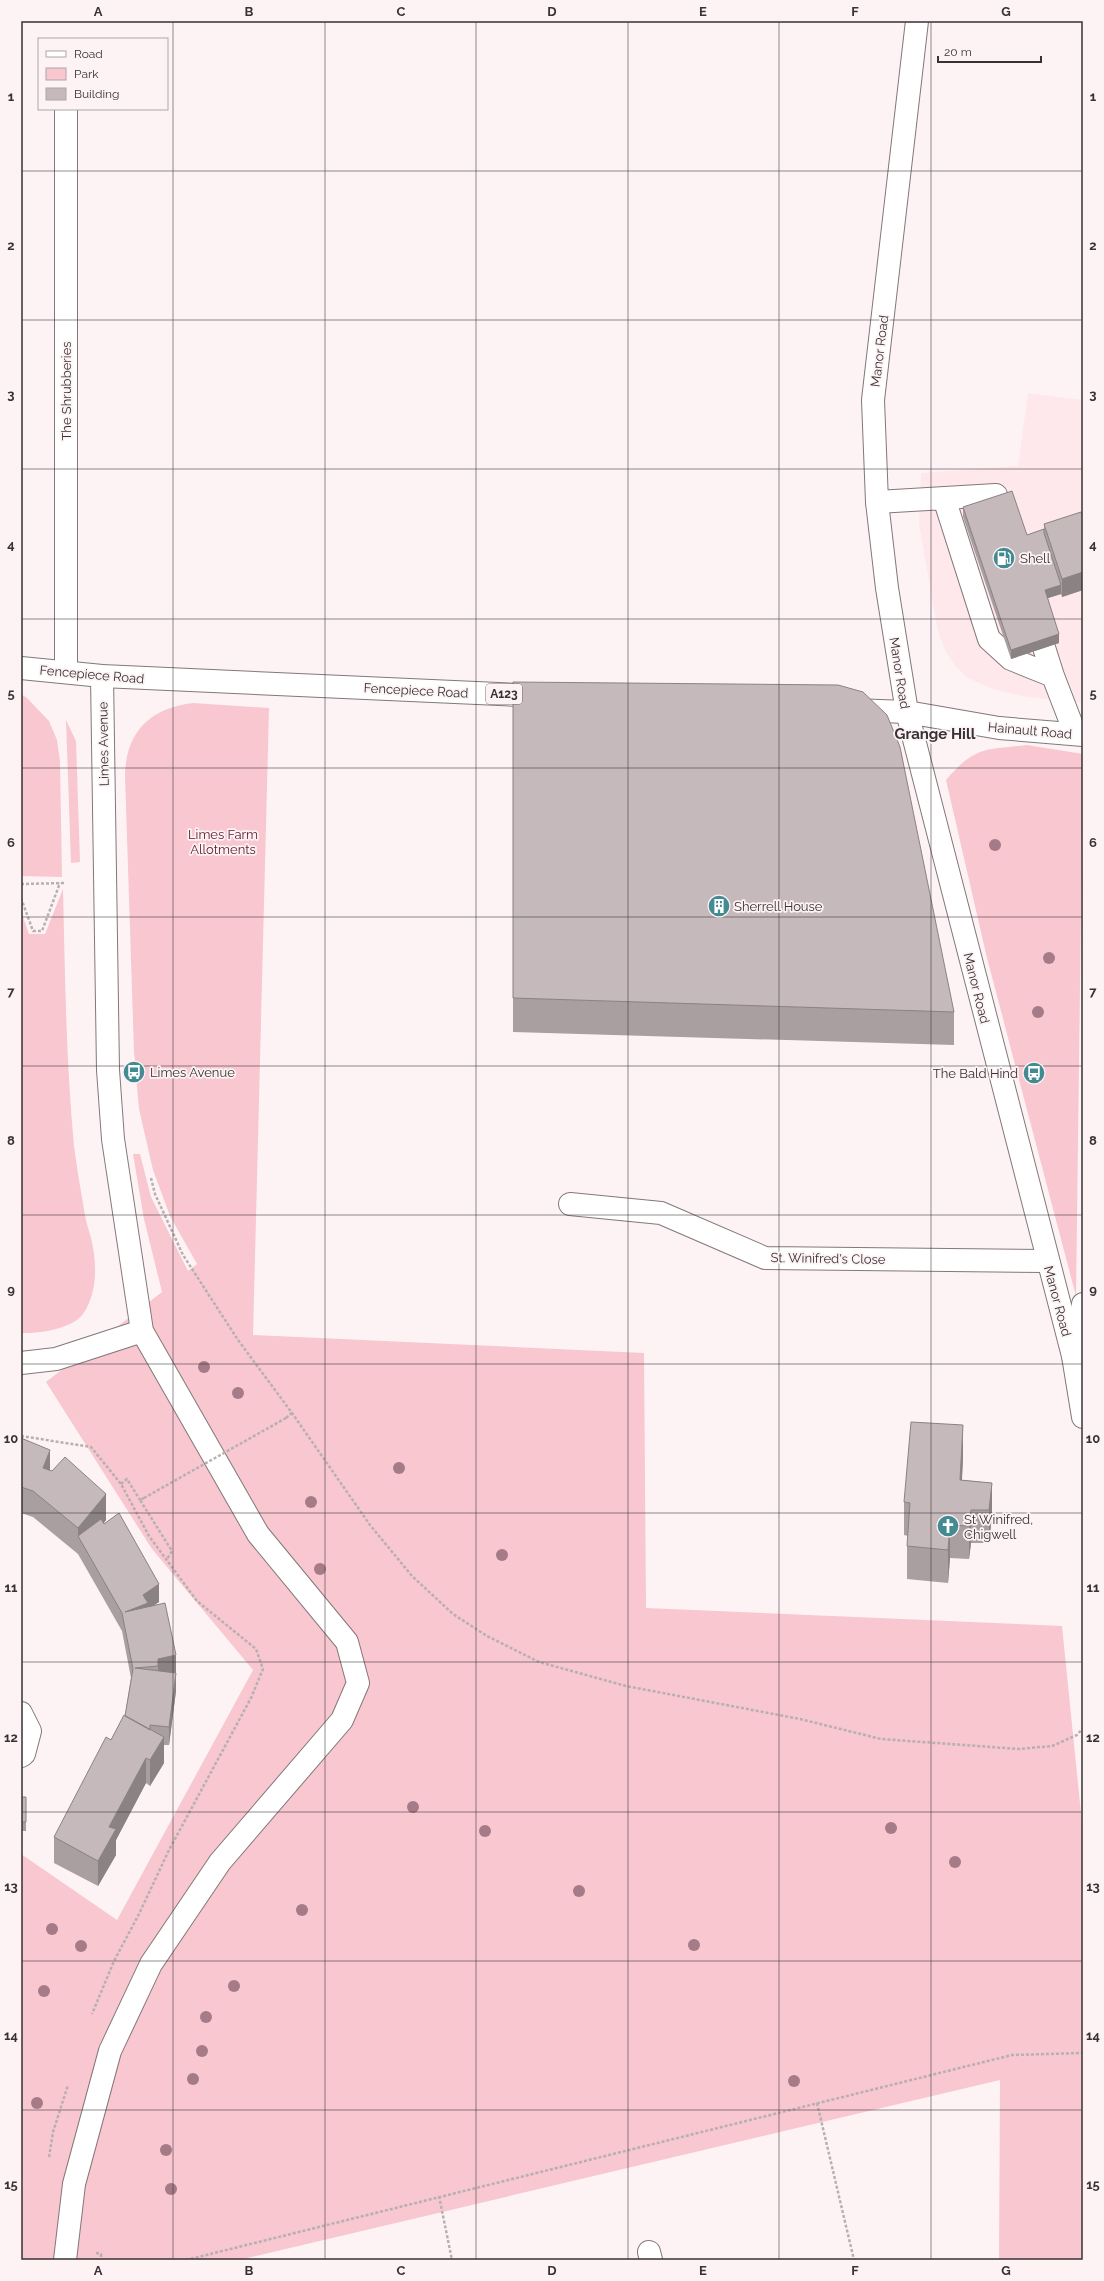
<svg xmlns="http://www.w3.org/2000/svg" width="1104" height="2281" font-family="Raleway,sans-serif">
<style>
.built{fill:#fee8ec}
.green{fill:#f8c7d0}
.lines{fill:none;stroke-linecap:round;stroke-linejoin:round}
.minor-casing{stroke:#837779;stroke-width:24}
.major-casing{stroke:#837779;stroke-width:24}
.path{stroke:#b8afb1;stroke-width:2.5;stroke-dasharray:3 2;stroke-linecap:butt}
.minor{stroke:#fff;stroke-width:22}
.major{stroke:#fff;stroke-width:22}
.path-bridge{stroke:#b8afb1;stroke-width:2.5;stroke-dasharray:3 2;stroke-linecap:butt}
.tree{fill:#a67b88}
.wall{fill:#a99fa1}
.shaded-wall{fill:#8a8283}
.building{fill:#c5b9bb;stroke:#8a8283}
.grid{fill:none;stroke:#373233;stroke-width:1;stroke-opacity:0.55}
.labels{text-anchor:middle;stroke-width:3.5;stroke-linejoin:round;paint-order:stroke}
.shield{fill:#fdf3f5;stroke:#726c6d;stroke-width:1}
.shield-label{font-size:12px;font-weight:bold;fill:#373233}
.street-label{font-size:13px;fill:#373233;stroke:#fdf3f5}
.poi-label{font-size:13px;fill:#373233;stroke:#fdf3f5;text-anchor:start}
.park-label{font-size:13px;fill:#5e182e;stroke:#fdf3f5}
.quarter-label{font-size:15px;font-weight:bold;fill:#373233;stroke:#fdf3f5}
.neatline{fill:none;stroke:#373233;stroke-width:1.5}
.grid-label{font-size:13px;text-anchor:middle;font-weight:bold;fill:#373233}
</style>
<rect width="100%" height="100%" fill="#fdf3f5"/>
<path class="built" d="M1028 393 1083 400V703L1027 697 992 689 968 678 956 667 945 650 938 632 931 593 919 524 921 473 1018 466Z"/>
<path class="green" d="M21 694 27 698 49 721 57 740 60 761 62 877 21 876Z
M193 703 269 708 253 1335 644 1353 646 1608 1062 1626 1083 1833V2260H999L1000 2080 239 2260H21V1854L117 1920 253 1670 152 1549 46 1382 162 1292 144 1219 133 1154H140L151 1197 188 1271 197 1264 170 1216 153 1170 139 1109 134 1052 125 775C126 731 151 708 193 703Z
M66 720 76 741 80 862 71 863Z
M1027 745 1083 754 1076 1296 987 958 946 780C975 746 985 750 1027 745Z
M63 889C65 975 66 1061 74 1146 77 1169 81 1192 85 1215 86 1223 89 1230 91 1238 97 1262 98 1293 83 1314 72 1329 38 1334 21 1333V911L29 934H45Z"/>
<g class="lines">
<g class="minor-casing">
<path id="minor" d="M66 109V672
M944 498 989 639 1011 659 1053 676
M877 502 996 495 1005 525
M1035 619 1053 676 1075 733
M570 1204 661 1213 765 1258 1047 1261
M1073 1356 1083 1304
M21 1363 56 1359 142 1331
M21 1713 30 1731 24 1754 21 1756
M649 2252 651 2260
M65 2260 74 2184 110 2051 151 1964 220 1862 342 1720 358 1683 347 1642 258 1534 142 1331 113 1139 108 1070 102 676"/>
</g>
<g class="major-casing">
<path id="major" d="M917 21 873 400 877 502 887 588 907 712 1073 1356 1083 1417
M21 668 102 676 542 696
M852 710 907 712 999 728 1083 735"/>
</g>
<path class="path" d="M21 884 66 883
M21 898 33 931H42L60 883
M151 1178 155 1194 183 1255 238 1340 292 1413 370 1525 412 1576 453 1614 487 1636 539 1662 626 1686 800 1719 881 1739 1019 1749 1052 1746 1077 1735 1083 1728
M286 1418 292 1413
M21 1436 91 1447 121 1484 149 1536 197 1601 256 1649 263 1669 251 1698 169 1850 139 1914 114 1961 92 2014
M121 1484 127 1479 140 1500
M144 1498 140 1500 172 1551 167 1559
M817 2103 854 2260
M49 2157 53 2132 68 2085
M439 2196 452 2260
M96 2253 101 2254V2260
M186 2260 1012 2055 1083 2053"/>
<use href="#minor" class="minor"/>
<use href="#major" class="major"/>
<path class="path-bridge" d="M144 1498 286 1418"/>
</g>
<g class="tree">
<circle cx="995" cy="845" r="6"/>
<circle cx="1049" cy="958" r="6"/>
<circle cx="1038" cy="1012" r="6"/>
<circle cx="204" cy="1367" r="6"/>
<circle cx="238" cy="1393" r="6"/>
<circle cx="399" cy="1468" r="6"/>
<circle cx="311" cy="1502" r="6"/>
<circle cx="502" cy="1555" r="6"/>
<circle cx="320" cy="1569" r="6"/>
<circle cx="413" cy="1807" r="6"/>
<circle cx="891" cy="1828" r="6"/>
<circle cx="485" cy="1831" r="6"/>
<circle cx="955" cy="1862" r="6"/>
<circle cx="579" cy="1891" r="6"/>
<circle cx="302" cy="1910" r="6"/>
<circle cx="52" cy="1929" r="6"/>
<circle cx="694" cy="1945" r="6"/>
<circle cx="81" cy="1946" r="6"/>
<circle cx="234" cy="1986" r="6"/>
<circle cx="44" cy="1991" r="6"/>
<circle cx="206" cy="2017" r="6"/>
<circle cx="202" cy="2051" r="6"/>
<circle cx="193" cy="2079" r="6"/>
<circle cx="794" cy="2081" r="6"/>
<circle cx="37" cy="2103" r="6"/>
<circle cx="166" cy="2150" r="6"/>
<circle cx="171" cy="2189" r="6"/>
</g>
<path class="wall" d="M963 507 1027 535 1044 529V524L1083 518V590L1062 597 1061 594 1048 598 1059 643 1011 659 963 517Z
M513 682 954 1012V1045L513 1032Z
M21 1438 50 1470 106 1520 104 1523 159 1602 153 1606 176 1673H175L176 1691 169 1745H164V1763L150 1786 146 1783 116 1840V1855L98 1886 54 1863V1837L125 1716 131 1678 122 1631 78 1554 33 1517 21 1513Z
M963 1458 962 1480 992 1483V1516L989 1543H971L969 1559 950 1558 948 1583 907 1579V1546L908 1536 904 1535V1502Z
M21 1797H26V1831H21Z"/>
<path class="shaded-wall" d="M1083 572V590L1062 597V579Z
M1061 585V594L1045 599V590Z
M1059 634V643L1011 659V650Z
M963 1425V1458L960 1513V1480Z
M50 1450V1476L43 1468Z
M992 1483V1516L989 1543V1510Z
M106 1494V1520L84 1547 78 1536V1554V1528Z
M971 1510V1543L969 1559V1526Z
M950 1525V1558L948 1583V1550Z
M159 1584V1602L148 1609 125 1612 143 1595Z
M176 1655V1673L158 1677V1659Z
M176 1673V1691L169 1745V1727Z
M164 1737V1763L150 1786V1760Z
M146 1758V1783L116 1840V1855L98 1886V1861L109 1827Z"/>
<path class="building" d="M1012 491 1027 535 1044 529V533L1061 585 1045 590 1059 634 1011 650 963 507Z
M1081 512 1083 518V572L1062 579 1044 524Z
M513 682 838 685 863 692 887 715 900 747 954 1012 513 998Z
M911 1422 963 1425 960 1480 992 1483 989 1510H971L969 1526 950 1525 948 1550 907 1546 910 1503 904 1502Z
M21 1438 50 1450 43 1468 52 1471 65 1457 106 1494 78 1528 33 1491 21 1487Z
M119 1513 159 1584 143 1595 148 1603 125 1612 165 1603 176 1655 158 1659V1666L135 1668 176 1673 169 1727 150 1725V1730L125 1716 133 1669 122 1613 78 1536 101 1519 104 1524Z
M124 1715 164 1737 150 1760 146 1758 109 1827 116 1829 98 1861 54 1837 106 1737 111 1740Z
M21 1797H26V1822H21Z"/>
<path class="grid" d="M173 21V2260M325 21V2260M476 21V2260M628 21V2260M779 21V2260M931 21V2260M21 171H1083M21 320H1083M21 469H1083M21 619H1083M21 768H1083M21 917H1083M21 1066H1083M21 1215H1083M21 1364H1083M21 1513H1083M21 1662H1083M21 1812H1083M21 1961H1083M21 2110H1083"/>
<defs>
<g id="fuel-disc" transform="scale(1.15)"><circle r="9.5" fill="#438a92" stroke="#fdf3f5"/><path d="M-5.5-6h7V0h2V4h1.3V-2.5L3-4.5l.8-.8L6-3V5H2.5V1h-1V6h-7ZM-4.2-4.7v3.2H.2V-4.7Z" fill="#fff"/></g>
<g id="building-disc" transform="scale(1.15)"><circle r="9.5" fill="#438a92" stroke="#fdf3f5"/><path d="M-4-6H4V6H1V3H-1V6H-4ZM-2.5-4.3h1.7v1.8h-1.7ZM.8-4.3h1.7v1.8H.8ZM-2.5-1h1.7V.8h-1.7ZM.8-1h1.7V.8H.8Z" fill="#fff"/></g>
<g id="bus-disc" transform="scale(1.15)"><circle r="9.5" fill="#438a92" stroke="#fdf3f5"/><path d="M-5-6H5V4H4V6H2V4H-2V6H-4V4H-5ZM-3.5-4V0h7V-4ZM-3.5 1.2v1.5H-2V1.2ZM2 1.2v1.5H3.5V1.2Z" fill="#fff"/></g>
<g id="church-disc" transform="scale(1.15)"><circle r="9.5" fill="#438a92" stroke="#fdf3f5"/><path d="M-1.2-6h2.4v3.5h3.3v2.4h-3.3V6h-2.4V-.1h-3.3v-2.4h3.3Z" fill="#fff"/></g>
</defs>
<g fill-rule="evenodd">
<use href="#fuel-disc" x="1004" y="558"/>
<use href="#building-disc" x="719" y="906"/>
<use href="#bus-disc" x="134" y="1072"/>
<use href="#bus-disc" x="1034" y="1073"/>
<use href="#church-disc" x="948" y="1526"/>
</g>
<g class="labels">
<rect class="shield" x="486" y="684" width="36" height="20" rx="3"/>
<g class="shield-label">
<text x="504" y="698">A123</text>
</g>
<g class="street-label">
<text transform="translate(879 351) rotate(-83)" y="5">Manor Road</text>
<text transform="translate(66 391) rotate(-90)" y="5">The Shrubberies</text>
<text transform="translate(900 673) rotate(81)" y="5">Manor Road</text>
<text transform="translate(92 674) rotate(5)" y="5">Fencepiece Road</text>
<text transform="translate(416 690) rotate(3)" y="5">Fencepiece Road</text>
<text transform="translate(1030 730) rotate(5)" y="5">Hainault Road</text>
<text transform="translate(103 744) rotate(-91)" y="5">Limes Avenue</text>
<text transform="translate(977 988) rotate(76)" y="5">Manor Road</text>
<text transform="translate(828 1258) rotate(1)" y="5">St. Winifred's Close</text>
<text transform="translate(1058 1301) rotate(75)" y="5">Manor Road</text>
</g>
<g class="poi-label">
<text x="1020" y="563">Shell</text>
<text x="734" y="911">Sherrell House</text>
<text x="150" y="1077">Limes Avenue</text>
<text x="1018" y="1078" text-anchor="end">The Bald Hind</text>
<text x="964" y="1524">St Winifred,<tspan x="964" dy="15">Chigwell</tspan></text>
</g>
<g class="park-label">
<text x="223" y="839">Limes Farm<tspan x="223" dy="15">Allotments</tspan></text>
</g>
<g class="quarter-label">
<text x="935" y="739">Grange Hill</text>
</g>
</g>
<rect width="1104" height="2281" fill="none" stroke="#fdf3f5" stroke-width="44"/>
<rect x="38" y="38" width="130" height="72" fill="#fdf3f5" stroke="#aea6a7"/>
<rect x="46" y="51" width="20" height="6" fill="#ffffff" stroke="#aea6a7"/>
<text x="74" y="58" font-size="12" fill="#373233">Road</text>
<rect x="46" y="68" width="20" height="12" fill="#f8c7d0" stroke="#aea6a7"/>
<text x="74" y="78" font-size="12" fill="#373233">Park</text>
<rect x="46" y="88" width="20" height="12" fill="#c5b9bb" stroke="#aea6a7"/>
<text x="74" y="98" font-size="12" fill="#373233">Building</text>
<path d="M938 56v6h103v-6" fill="none" stroke="#373233" stroke-width="2"/>
<text x="944" y="56" font-size="12" fill="#373233" stroke="#fdf3f5" stroke-width="3" paint-order="stroke">20 m</text>
<rect x="22" y="22" width="1060" height="2237" class="neatline"/>
<g class="grid-label">
<text x="98" y="16">A</text>
<text x="249" y="16">B</text>
<text x="401" y="16">C</text>
<text x="552" y="16">D</text>
<text x="703" y="16">E</text>
<text x="855" y="16">F</text>
<text x="1006" y="16">G</text>
<text x="11" y="101">1</text>
<text x="1093" y="101">1</text>
<text x="11" y="250">2</text>
<text x="1093" y="250">2</text>
<text x="11" y="399">3</text>
<text x="1093" y="399">3</text>
<text x="11" y="549">4</text>
<text x="1093" y="549">4</text>
<text x="11" y="698">5</text>
<text x="1093" y="698">5</text>
<text x="11" y="847">6</text>
<text x="1093" y="847">6</text>
<text x="11" y="996">7</text>
<text x="1093" y="996">7</text>
<text x="11" y="1145">8</text>
<text x="1093" y="1145">8</text>
<text x="11" y="1294">9</text>
<text x="1093" y="1294">9</text>
<text x="11" y="1443">10</text>
<text x="1093" y="1443">10</text>
<text x="11" y="1592">11</text>
<text x="1093" y="1592">11</text>
<text x="11" y="1742">12</text>
<text x="1093" y="1742">12</text>
<text x="11" y="1891">13</text>
<text x="1093" y="1891">13</text>
<text x="11" y="2040">14</text>
<text x="1093" y="2040">14</text>
<text x="11" y="2189">15</text>
<text x="1093" y="2189">15</text>
<text x="98" y="2275">A</text>
<text x="249" y="2275">B</text>
<text x="401" y="2275">C</text>
<text x="552" y="2275">D</text>
<text x="703" y="2275">E</text>
<text x="855" y="2275">F</text>
<text x="1006" y="2275">G</text>
</g>
</svg>
